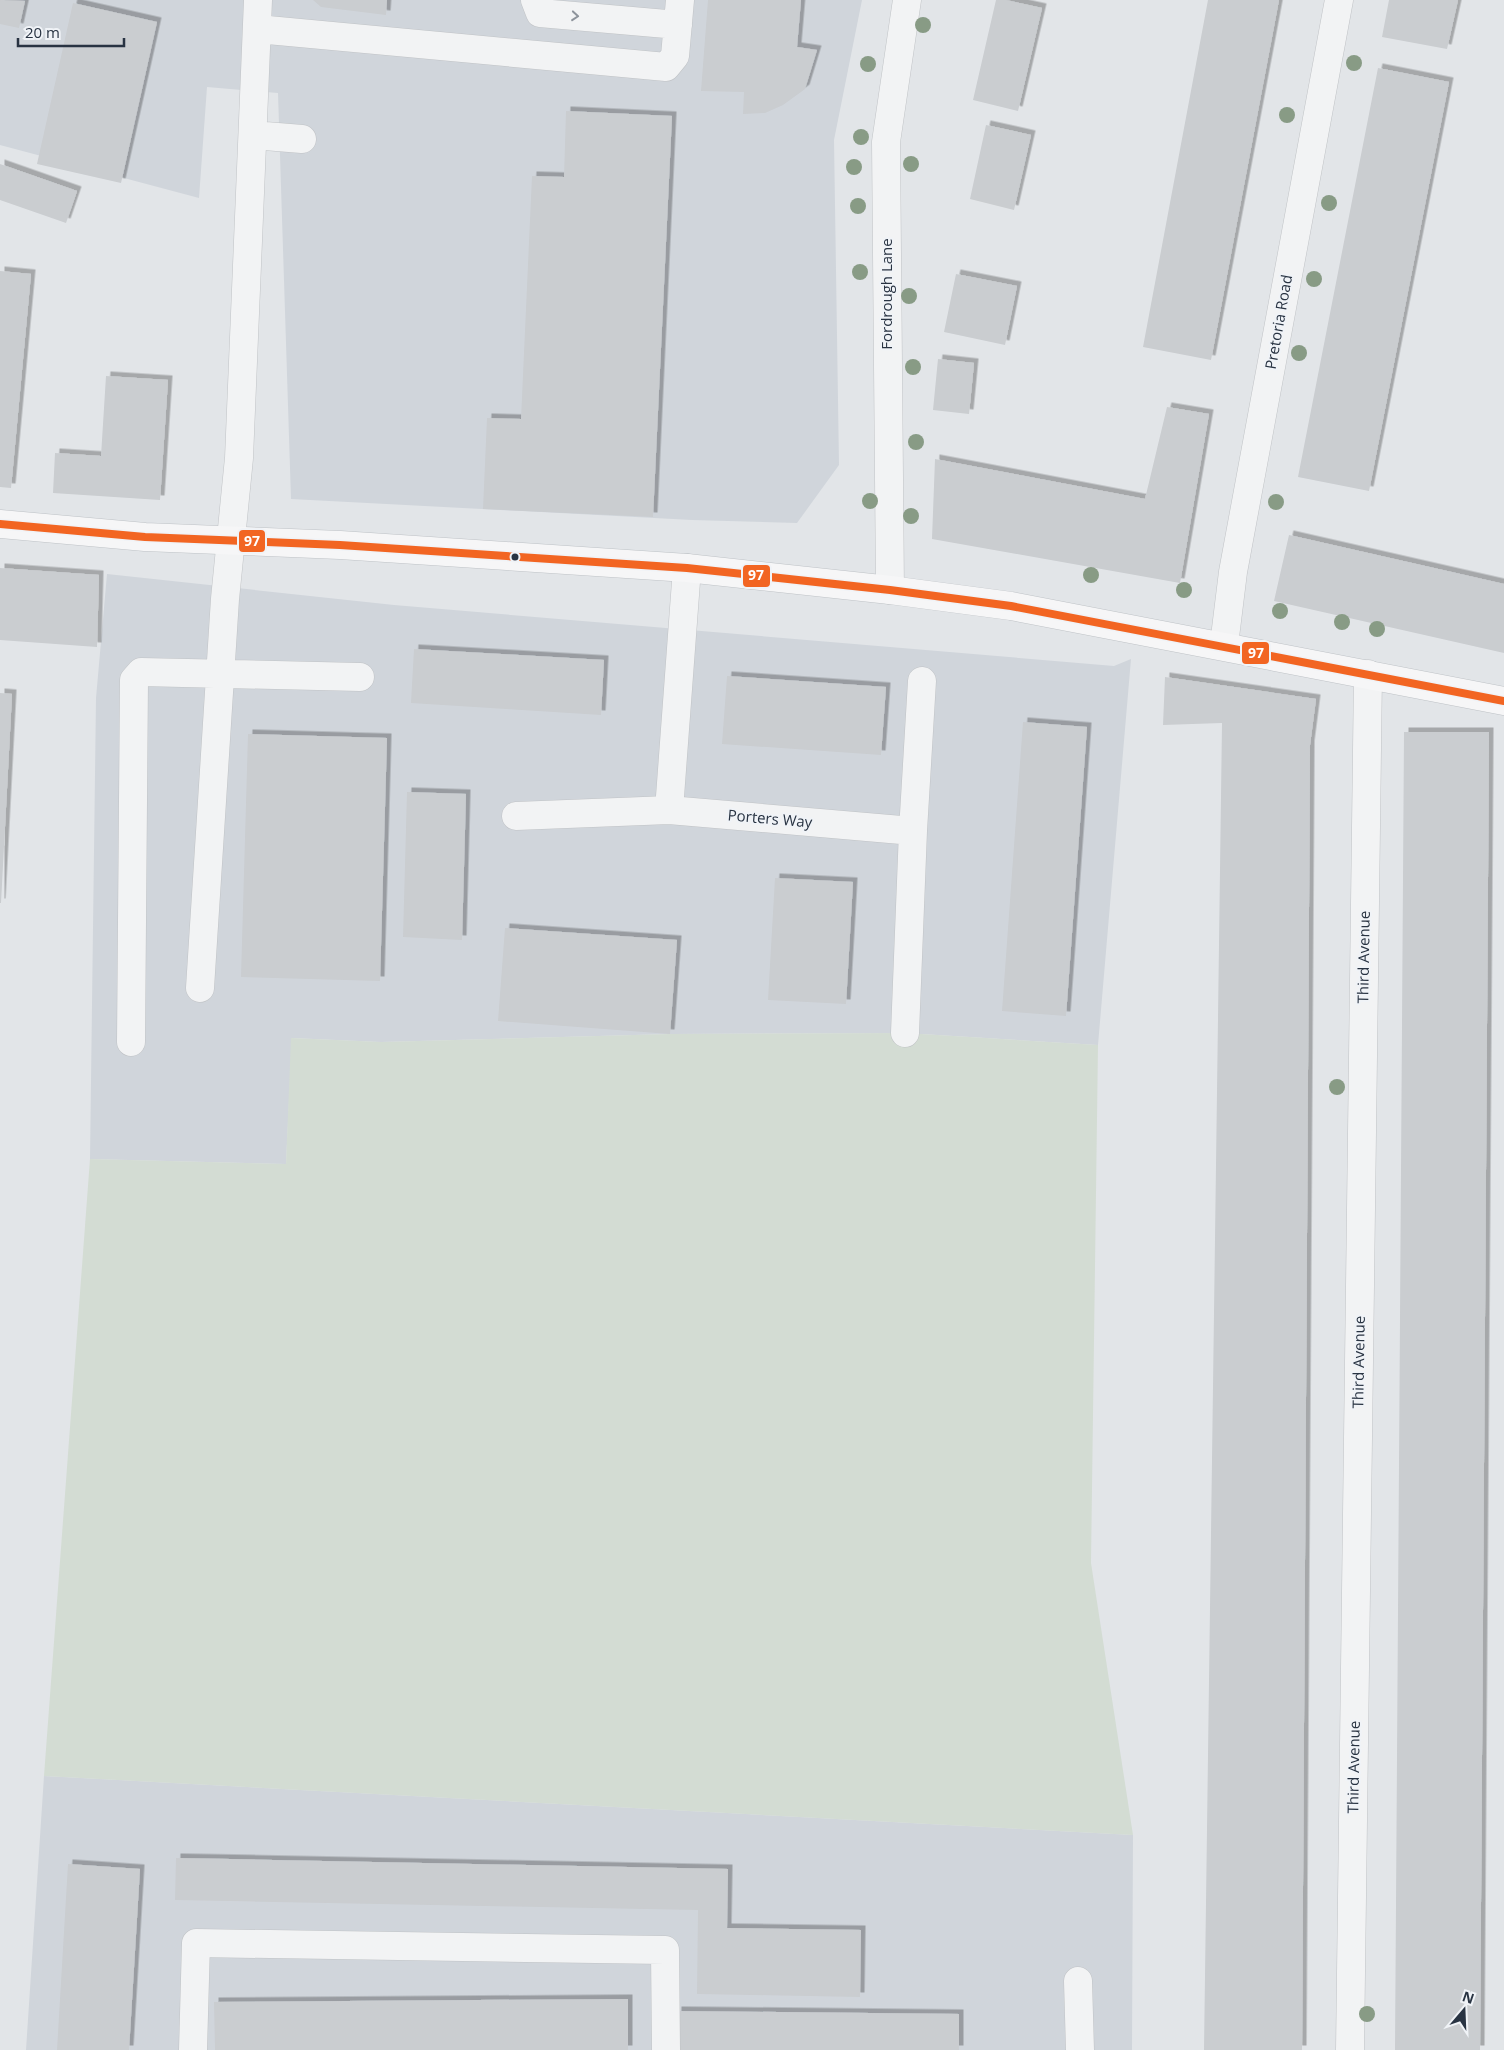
<svg xmlns="http://www.w3.org/2000/svg" width="1504" height="2050" font-family="'Open Sans',sans-serif">
<style>
.built{fill:#d0d5db}
.green{fill:#d3dcd3}
.building{fill:#cacdd0;filter:url(#shadow)}
.lines{fill:none;stroke-linecap:round;stroke-linejoin:round}
.minor-casing{stroke:#c0c3c6;stroke-width:29}
.major-casing{stroke:#bec2c6;stroke-width:29}
.minor{stroke:#f2f3f4;stroke-width:28}
.major{stroke:#f6f6f7;stroke-width:28}
.bus-1-casing{stroke:#f0f3f7;stroke-width:11}
.bus-1{stroke:#f26522;stroke-width:8}
.tree{fill:#889b85}
.oneway{stroke:#8d939b}
.bus-dot{fill:#283342;stroke:#f0f3f7;stroke-width:2}
.labels{text-anchor:middle;stroke-width:4;stroke-linejoin:round;paint-order:stroke}
.street-label{font-size:15px;fill:#283342;stroke:#f0f3f7}
.line-badge{stroke:#f0f3f7;stroke-width:2}
.badge-label{font-size:14px;text-anchor:middle;font-weight:bold;fill:#fff}
</style>
<defs>
<filter id="shadow"><feDropShadow dx="4.5" dy="-4.5" stdDeviation="0" flood-color="#0004"/></filter>
</defs>
<rect width="100%" height="100%" fill="#e2e5e8"/>
<path class="built" d="M0 0H862L834 140 839 465 797 523 692 520 291 499 278 93 207 87 199 198 0 145Z
M107 574 394 605 1114 666 1131 659 1098 1045 905 1033 670 1034 381 1042 292 1038 286 1164 90 1159 96 698Z
M44 1776 1133 1835 1132 2050H26Z"/>
<path class="green" d="M905 1033 1098 1045 1091 1563 1133 1835 44 1776 90 1159 286 1164 291 1038 381 1042 670 1034Z"/>
<path class="building" d="M0 0 25 1 19 28 0 24Z
M313 0H387L386 15 321 7Z
M708 0H801L797 47 817 50 805 89 783 105 765 113 743 114 744 92 701 91Z
M996 0H1006L1042 8 1018 111 973 100Z
M1208 0H1279L1211 360 1143 347Z
M1389 0H1458L1447 49 1382 37Z
M73 3 157 22 121 183 37 164Z
M1378 68 1449 82 1369 491 1298 477Z
M566 111 672 116 653 517 483 509 487 418 521 419 532 176 564 177Z
M986 125 1031 135 1014 210 970 199Z
M0 164 77 191 66 223 0 200Z
M0 271 31 274 11 488 0 487Z
M956 274 1017 286 1005 345 944 332Z
M938 359 974 363 969 414 933 410Z
M106 376 168 380 160 500 53 493 55 453 101 456Z
M1167 407 1209 414 1180 583 932 539 935 459 1145 499Z
M1289 535 1504 584V653L1274 601Z
M0 568 99 575 97 647 0 640Z
M414 649 604 660 601 715 411 703Z
M727 676 886 687 881 755 722 744Z
M1165 677 1316 699 1310 745 1302 2050H1204L1222 723 1163 725Z
M0 693 12 694 1 903H0Z
M1023 722 1087 727 1066 1016 1002 1011Z
M1404 732H1489L1480 2050H1395Z
M248 734 387 738 380 981 241 977Z
M407 792 466 794 462 940 403 937Z
M775 878 853 882 846 1004 768 1000Z
M505 928 677 940 670 1034 498 1021Z
M176 1858 728 1869 727 1928 861 1930 860 1997 697 1994 698 1910 175 1900Z
M68 1864 140 1869 129 2050H57Z
M628 1999V2050H215L214 2002Z
M677 2011 959 2014V2050H676Z"/>
<g class="lines">
<g class="minor-casing">
<path id="minor" d="M535 0 540 13 678 25
M257 29 666 67 675 56 680 0
M253 135 302 139
M687 568 669 810 913 831 905 1033
M890 590 886 142 907 0
M1224 645 1233 572 1339 0
M516 816 669 810
M913 831 922 681
M200 988 225 599 239 458 258 0
M131 1042 134 680 141 672 360 677
M1078 1981 1080 2050
M193 2050 196 1943 665 1950 666 2050
M1350 2050 1368 674"/>
</g>
<g class="major-casing">
<path id="major" d="M0 524 145 537 340 545 687 568 890 590 1011 606 1504 701"/>
</g>
<use href="#minor" class="minor"/>
<use href="#major" class="major"/>
<g class="bus-1-casing">
<path id="bus-1" d="M0 524 145 537 340 545 687 568 890 590 1011 606 1504 701"/>
</g>
<use href="#bus-1" class="bus-1"/>
</g>
<g class="tree">
<circle cx="923" cy="25" r="8"/>
<circle cx="1354" cy="63" r="8"/>
<circle cx="868" cy="64" r="8"/>
<circle cx="1287" cy="115" r="8"/>
<circle cx="861" cy="137" r="8"/>
<circle cx="911" cy="164" r="8"/>
<circle cx="854" cy="167" r="8"/>
<circle cx="1329" cy="203" r="8"/>
<circle cx="858" cy="206" r="8"/>
<circle cx="860" cy="272" r="8"/>
<circle cx="1314" cy="279" r="8"/>
<circle cx="909" cy="296" r="8"/>
<circle cx="1299" cy="353" r="8"/>
<circle cx="913" cy="367" r="8"/>
<circle cx="916" cy="442" r="8"/>
<circle cx="870" cy="501" r="8"/>
<circle cx="1276" cy="502" r="8"/>
<circle cx="911" cy="516" r="8"/>
<circle cx="1091" cy="575" r="8"/>
<circle cx="1184" cy="590" r="8"/>
<circle cx="1280" cy="611" r="8"/>
<circle cx="1342" cy="622" r="8"/>
<circle cx="1377" cy="629" r="8"/>
<circle cx="1337" cy="1087" r="8"/>
<circle cx="1367" cy="2014" r="8"/>
</g>
<defs><path id="oneway-chevron" d="M-2-3.5L2.5 0L-2 3.5" fill="none" stroke-width="1.6" stroke-linecap="round" stroke-linejoin="round" transform="scale(1.25)"/></defs>
<use class="oneway" href="#oneway-chevron" transform="translate(575 16) rotate(5)"/>
<circle class="bus-dot" cx="515" cy="557" r="4.5"/>
<g class="labels">
<g class="street-label">
<text transform="translate(887 294) rotate(-90)" y="5">Fordrough Lane</text>
<text transform="translate(1279 322) rotate(-80)" y="5">Pretoria Road</text>
<text transform="translate(770 819) rotate(5)" y="5">Porters Way</text>
<text transform="translate(1364 957) rotate(-89)" y="5">Third Avenue</text>
<text transform="translate(1359 1362) rotate(-89)" y="5">Third Avenue</text>
<text transform="translate(1354 1767) rotate(-89)" y="5">Third Avenue</text>
</g>
</g>
<g class="line-badge">
<rect x="238" y="529" width="28" height="24" rx="5" fill="#f26522"/>
<rect x="742" y="564" width="29" height="24" rx="5" fill="#f26522"/>
<rect x="1241" y="641" width="29" height="24" rx="5" fill="#f26522"/>
</g>
<g class="badge-label">
<text x="252" y="546">97</text>
<text x="756" y="580">97</text>
<text x="1256" y="658">97</text>
</g>
<g transform="translate(1464 2010) rotate(19)" stroke="#f0f3f7" stroke-width="4" paint-order="stroke">
<path d="M0-4L9 19L0 12L-9 19Z" fill="#283342"/>
<text y="-8" font-size="14" font-weight="bold" text-anchor="middle" fill="#283342">N</text>
</g>
<path d="M18 38v8h106v-8" fill="none" stroke="#283342" stroke-width="2.5"/>
<text x="25" y="38" font-size="15" fill="#283342" stroke="#f0f3f7" stroke-width="4" paint-order="stroke">20 m</text>
</svg>
